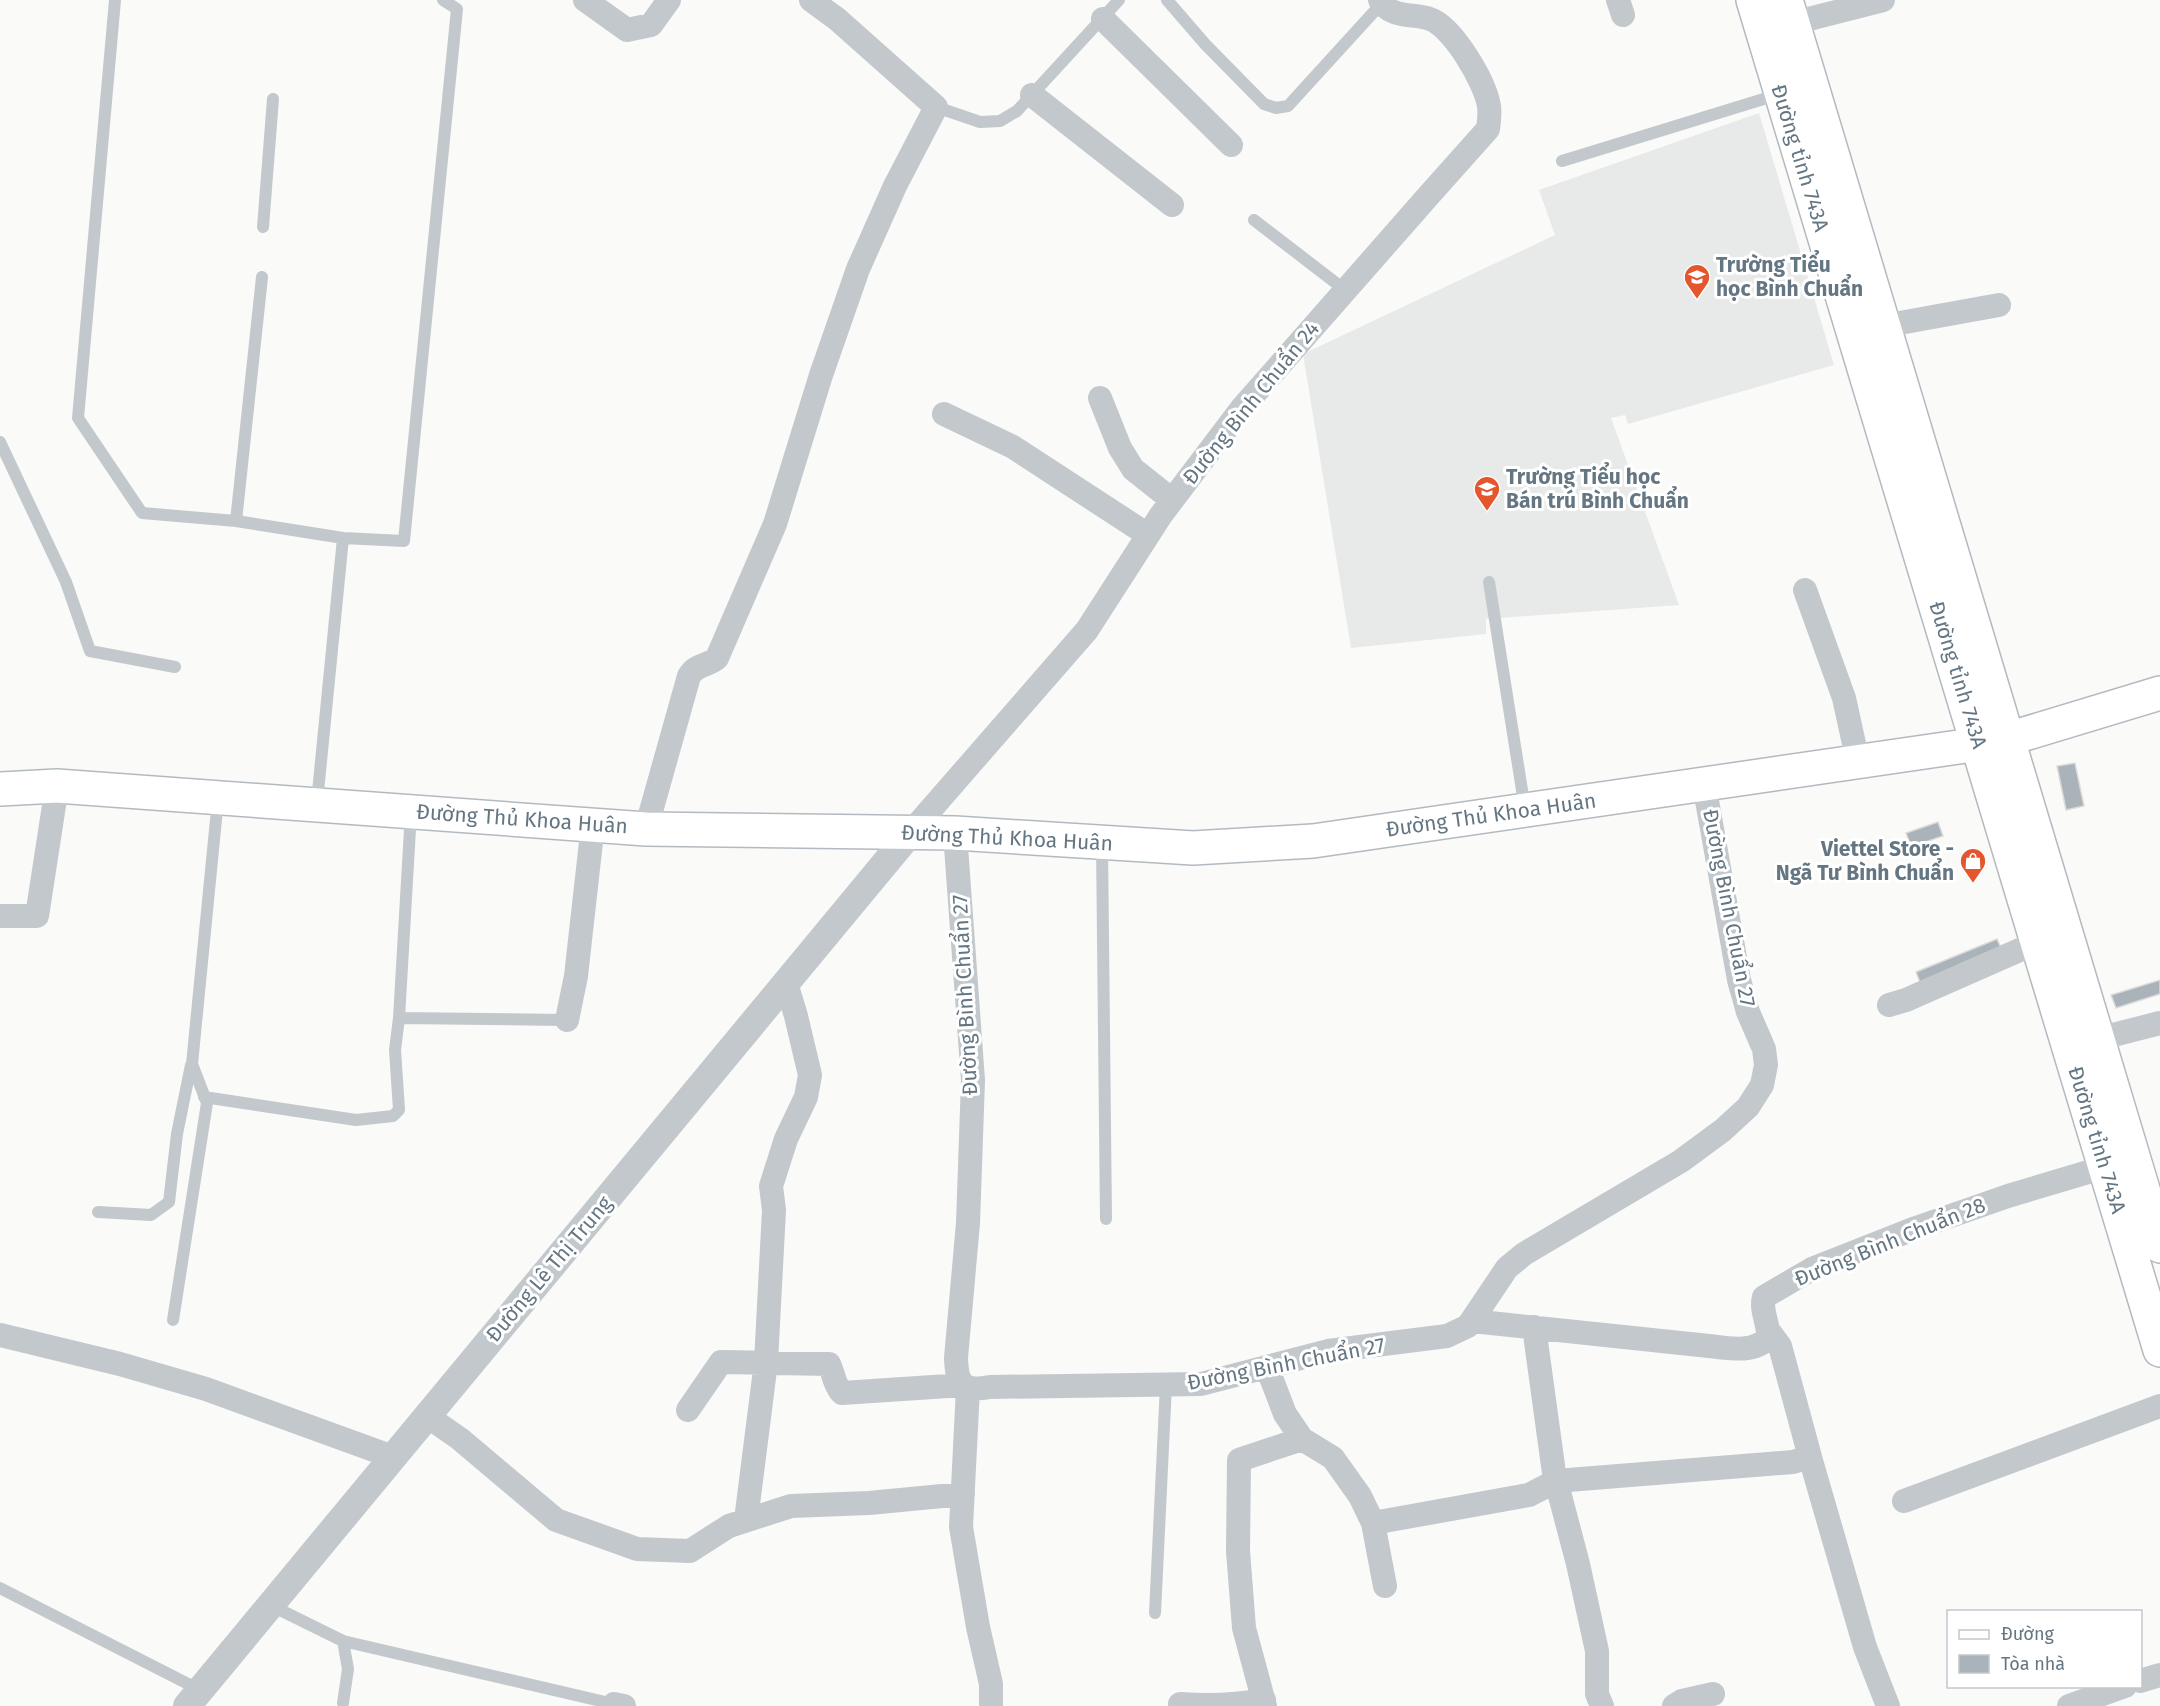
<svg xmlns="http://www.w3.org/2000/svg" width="2160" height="1706" font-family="'Fira Sans',sans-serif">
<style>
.built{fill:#e8e9e9}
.building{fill:#aab3b9;stroke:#dcdcda;stroke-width:1.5}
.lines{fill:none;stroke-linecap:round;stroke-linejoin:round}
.secondary-casing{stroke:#b3babf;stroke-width:36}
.service{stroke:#c3c8cc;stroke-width:12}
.minor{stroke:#c3c8cc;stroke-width:24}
.tertiary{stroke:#c3c8cc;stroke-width:28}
.secondary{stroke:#fff;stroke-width:33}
.labels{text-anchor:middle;stroke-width:6;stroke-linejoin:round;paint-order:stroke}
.street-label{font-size:21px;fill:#657683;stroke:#fff}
.poi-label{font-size:21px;font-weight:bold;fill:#657683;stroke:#fff;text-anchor:start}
</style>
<rect width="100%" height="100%" fill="#fafaf8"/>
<path class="built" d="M1759 113 1834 365 1628 424 1625 415 1611 418 1679 605 1486 619V634L1351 648 1303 354 1555 235 1539 190Z"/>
<path class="building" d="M2075 763 2084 806 2066 810 2057 766Z
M1938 822 1943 836 1911 847 1906 833Z
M1997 939 2003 952 1921 985 1916 972Z
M2160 980V994L2116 1008 2111 995Z"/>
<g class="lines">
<g class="secondary-casing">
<path id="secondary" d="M1753 0 2160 1350
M1786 0 2160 1246
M0 789 57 786 646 829 955 833 1193 848 1313 841 1979 744 2008 739 2160 693"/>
</g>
<path class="service" d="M115 0 78 418 142 513 236 521 343 538 404 541 457 9 443 0
M1167 0 1205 44 1264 104 1276 108 1288 106 1382 3
M936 107 980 122 1000 121 1017 111 1119 0
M1562 161 1780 94
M1254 220 1345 290
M263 227 273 99
M0 442 66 582 90 651 175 667
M236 521 262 277
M1489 582 1525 809
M317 802 343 538
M411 812 399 1018 567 1020
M1102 844 1106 1219
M204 1097 356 1120 393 1116 399 1110 395 1050 399 1018
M98 1212 151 1215 169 1202 177 1134 191 1065
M173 1320 207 1103 192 1064 218 799
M0 1588 200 1690
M270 1605 343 1641 348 1669 343 1703
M1155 1613 1166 1385
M343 1641 614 1704"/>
<path class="minor" d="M585 0 627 30 651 25 669 0
M1618 0 1623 15
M1103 19 1231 145
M1793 23 1883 0
M1032 95 1172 205
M1883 326 1999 305
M1100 398 1120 448 1133 469 1172 500
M944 414 1013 447 1148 535
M1805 590 1844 698 1858 762
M646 829 689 676C696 664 708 666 717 658L775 524 821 375 858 269 895 186 936 107 837 19 811 0
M911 832 1087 630 1161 515 1242 408 1430 194 1488 129C1489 122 1490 113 1489 106 1485 82 1453 27 1430 19 1413 13 1391 19 1380 0
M955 833 973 1080 968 1223 956 1358C957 1385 963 1392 990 1387L1201 1384 1328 1351 1447 1336 1468 1326 1507 1268 1524 1254 1681 1161 1723 1130 1748 1107 1762 1085 1766 1065 1764 1049 1748 1012 1739 980 1704 784
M0 916H37L57 786
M1889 1005 1906 1000 2038 942
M567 1020 576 976 593 824
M2097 1039 2160 1023
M1472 1321 1709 1346C1726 1348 1756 1354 1768 1337 1769 1323 1760 1310 1764 1297L1812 1269 1916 1228 2008 1196 2105 1167
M1534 1327 1554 1473 1578 1564 1597 1651V1694L1602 1706
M0 1335 120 1364 206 1389 393 1457
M1267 1367 1285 1414 1302 1439 1333 1458 1360 1496 1373 1523 1385 1586
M968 1388 961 1527 978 1627 991 1684V1706
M688 1410 721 1362 829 1364C834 1374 834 1385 842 1393L963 1385
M427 1416 460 1439 556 1520 637 1549 690 1551 729 1526 791 1506 869 1503 963 1494
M1810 1457 1865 1647 1888 1706
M1904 1501 2160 1406
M746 1520 766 1362 774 1210 771 1186 786 1139 806 1097 810 1075 796 1016 786 983
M1373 1523 1529 1495 1556 1481 1793 1462 1810 1457 1780 1346 1768 1330
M2140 1681 2160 1675
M1180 1704C1207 1706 1237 1705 1264 1700
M613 1706 614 1704 624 1706
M1265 1706 1244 1628 1238 1551 1239 1460 1302 1439
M1674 1706 1682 1701 1713 1694
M2069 1706 2125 1686"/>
<path class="tertiary" d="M187 1706 911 832"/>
<use href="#secondary" class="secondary"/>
</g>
<defs>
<g id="school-pin" transform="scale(1.35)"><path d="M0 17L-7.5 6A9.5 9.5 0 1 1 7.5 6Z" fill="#e4572e" stroke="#fff"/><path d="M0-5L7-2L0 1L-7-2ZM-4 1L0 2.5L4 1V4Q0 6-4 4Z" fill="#fff"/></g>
<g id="shop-pin" transform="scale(1.35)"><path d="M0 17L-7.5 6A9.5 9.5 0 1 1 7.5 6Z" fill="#e4572e" stroke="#fff"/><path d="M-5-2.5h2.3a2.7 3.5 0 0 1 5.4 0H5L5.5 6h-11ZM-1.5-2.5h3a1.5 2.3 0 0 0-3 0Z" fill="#fff"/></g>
</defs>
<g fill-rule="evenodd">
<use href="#school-pin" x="1697" y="277"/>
<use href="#school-pin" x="1487" y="489"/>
<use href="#shop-pin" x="1973" y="861"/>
</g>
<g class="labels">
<g class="street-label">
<text transform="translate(1800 158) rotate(73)" y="7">Đường tỉnh 743A</text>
<text transform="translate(1251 403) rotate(-51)" y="7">Đường Bình Chuẩn 24</text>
<text transform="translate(1958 675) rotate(73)" y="7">Đường tỉnh 743A</text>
<text transform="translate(1491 815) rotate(-8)" y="7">Đường Thủ Khoa Huân</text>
<text transform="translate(522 819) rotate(4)" y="7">Đường Thủ Khoa Huân</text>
<text transform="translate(1007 838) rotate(3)" y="7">Đường Thủ Khoa Huân</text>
<text transform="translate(1729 908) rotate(79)" y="7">Đường Bình Chuẩn 27</text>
<text transform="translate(965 995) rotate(-93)" y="7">Đường Bình Chuẩn 27</text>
<text transform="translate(2097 1140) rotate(73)" y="7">Đường tỉnh 743A</text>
<text transform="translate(1890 1242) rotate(-22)" y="7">Đường Bình Chuẩn 28</text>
<text transform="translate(549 1269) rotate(-50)" y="7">Đường Lê Thị Trung</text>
<text transform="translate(1286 1364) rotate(-11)" y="7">Đường Bình Chuẩn 27</text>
</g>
<g class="poi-label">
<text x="1716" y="272">Trường Tiểu<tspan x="1716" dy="24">học Bình Chuẩn</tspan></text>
<text x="1506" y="484">Trường Tiểu học<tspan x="1506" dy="24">Bán trú Bình Chuẩn</tspan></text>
<text x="1954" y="856" text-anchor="end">Viettel Store -<tspan x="1954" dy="24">Ngã Tư Bình Chuẩn</tspan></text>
</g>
</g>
<rect x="1947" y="1610" width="195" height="78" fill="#ffffff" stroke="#c1c8cd" stroke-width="1.5"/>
<rect x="1959" y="1630" width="30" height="9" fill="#ffffff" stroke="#c1c8cd" stroke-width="1.5"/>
<text x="2001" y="1640" font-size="18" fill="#657683">Đường</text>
<rect x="1959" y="1655" width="30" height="18" fill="#aab3b9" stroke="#c1c8cd" stroke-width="1.5"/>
<text x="2001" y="1670" font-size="18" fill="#657683">Tòa nhà</text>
</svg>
